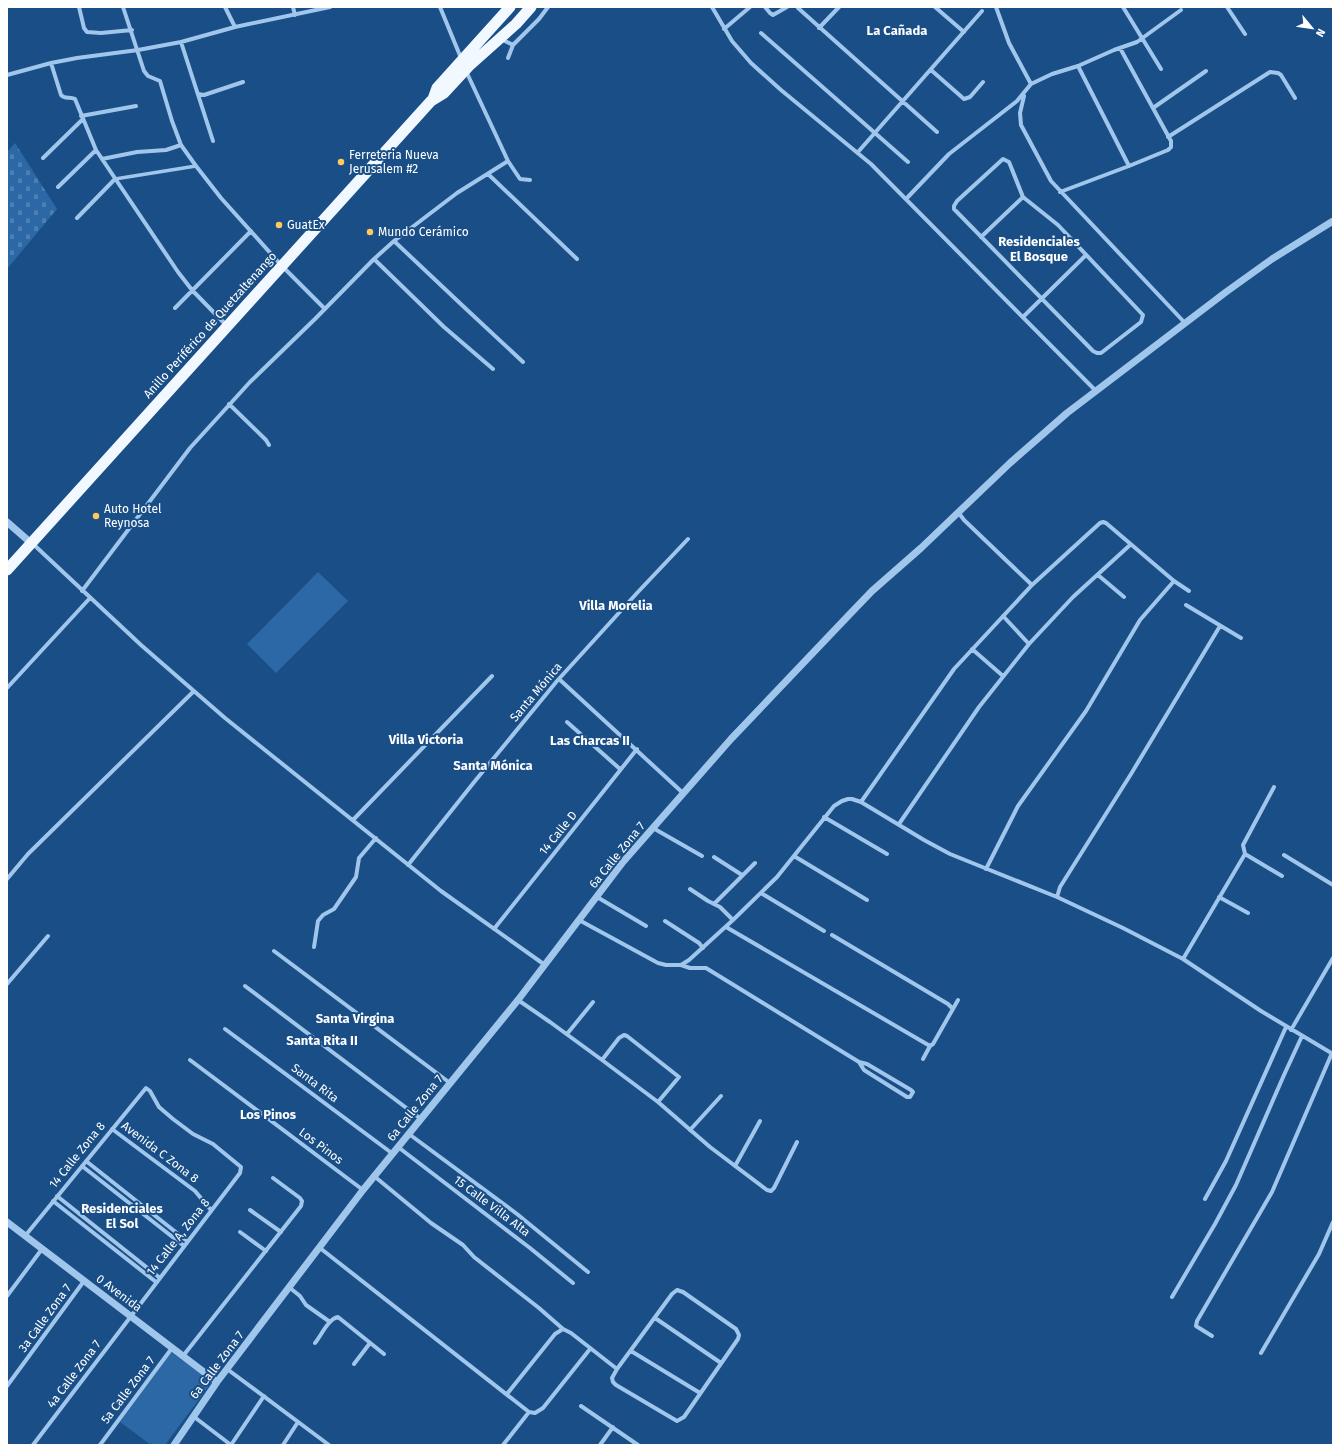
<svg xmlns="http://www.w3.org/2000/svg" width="1340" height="1452" font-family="'Fira Sans',sans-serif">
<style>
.green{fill:#2c68a5}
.cemetery{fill:url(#cemetery-stones)}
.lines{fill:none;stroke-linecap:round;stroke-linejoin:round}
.pedestrian{stroke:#a1c6ec;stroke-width:3.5}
.minor{stroke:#a1c6ec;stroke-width:4}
.tertiary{stroke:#a1c6ec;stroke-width:7}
.trunk{stroke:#f2f8ff;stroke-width:11}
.poi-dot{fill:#ffc95c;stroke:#194e87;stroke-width:1.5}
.labels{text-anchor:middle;stroke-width:4;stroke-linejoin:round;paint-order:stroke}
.poi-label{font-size:12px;fill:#fff;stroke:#194e87;text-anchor:start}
.street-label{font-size:12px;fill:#fff;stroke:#194e87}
.neighbourhood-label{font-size:13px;font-weight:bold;fill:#fff;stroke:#194e87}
</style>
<defs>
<pattern id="cemetery-stones" width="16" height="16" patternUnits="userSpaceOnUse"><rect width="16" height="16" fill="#2c68a5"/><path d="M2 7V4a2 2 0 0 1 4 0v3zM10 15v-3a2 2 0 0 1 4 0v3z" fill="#4c7fb2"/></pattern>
</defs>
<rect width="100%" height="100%" fill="#194e87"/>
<path class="green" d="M318 572 348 601 276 673 247 644Z
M171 1352 212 1382 165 1445H151L120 1422Z"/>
<path class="cemetery" d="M15 143 57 209 7 269V152Z"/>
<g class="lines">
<path class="pedestrian" d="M115 179 196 166"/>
<path class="minor" d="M79 7 84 28 87 32 101 33 132 30
M123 7 144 71 148 76 160 81 172 121 181 145 196 166 221 198 282 266 325 309
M225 7 235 27
M293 7 295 15
M440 7 461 58
M712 7 732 41 751 63 781 90 871 164 1096 391
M765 7 770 13 773 15 787 7
M935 7 964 32
M996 7 1009 43 1031 84
M1123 7 1161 69
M1227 7 1245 34
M798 8 937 132
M819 28 839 7
M724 29 750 7
M761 33 908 162
M501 39 513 45
M181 42 213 141
M508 58 513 45 539 19 548 7
M51 63 61 95C65 100 70 96 75 99L96 150 178 272 192 290 227 326
M1078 66 1129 166
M931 70 964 99 970 97 983 82
M466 71 508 161 520 179 530 180
M7 75 51 63 77 58 138 50 181 42 235 27 330 7
M198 94 204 95 243 82
M1024 96 1020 113 1021 125 1051 181 1185 323
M1153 108 1206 71
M81 116 136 106
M1168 137 1270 72 1278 73 1281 75 1295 98
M858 152 982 11
M43 158 83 119
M102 159 137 152 166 150 181 145
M1003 159 1009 162 1023 197 1058 225 1143 315 1141 322 1101 353H1097L1093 351 954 209V206L957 201Z
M488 174 577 259
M58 187 96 150
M1060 192 1129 166 1168 150 1171 147V141L1120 48
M906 199 949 154 1017 101 1031 84 1052 74 1078 66 1114 50 1137 42 1181 10
M77 218 115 179
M981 237 1023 197
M394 241 464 307 523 362
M374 259 444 327 493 369
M175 308 251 231
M1023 317 1086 255
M229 404 266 440 269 445
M958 512 964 520 1032 585
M32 543 141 645 225 718 441 891 545 965
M1098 575 1124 597
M82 591 190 448 250 382 315 319 374 259 394 241 457 193 508 161
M1186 605 1241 638
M1003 616 1029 644
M972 649 1003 676
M559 679 683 793
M7 688 90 598
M567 722 620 769
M861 802 954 669 1032 585 1100 523 1103 522 1106 523 1174 581 1189 591
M824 817 887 854
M353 820 492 676
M899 824 979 707 1029 644 1073 597 1130 545
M653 828 702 856
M1245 854 1282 876
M1284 855 1333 885
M794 856 867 900
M714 857 742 875
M408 865 475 781 557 681 637 593 688 539
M986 869 1018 806 1086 711 1140 620 1174 581
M7 879 28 854 194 691
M690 889 708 901 720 907 733 920
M761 893 824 931
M597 897 646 926
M1057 897 1060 887 1131 774 1220 626
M1219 897 1248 913
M714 904 755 863
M579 920 658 963 666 965H681L689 960 733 920 777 877 834 806 842 801 848 799H852L861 802 924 840 950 854 1057 897 1123 928 1183 959 1261 1011 1333 1054
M665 921 699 943 703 948
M726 927 930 1046
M494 929 637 749
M832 935 948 1004 953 1009
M314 947 318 921 323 915 334 909 356 877 359 858 376 838
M274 951 450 1083
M1183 959 1245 854 1243 845 1274 787
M681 965 690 968H706L859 1062 867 1064 911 1090 913 1092 910 1097H907L864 1070 859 1062
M7 984 48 936
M245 986 421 1119
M518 1000 550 1022 602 1060 658 1102 710 1147 767 1190 771 1191 774 1188 797 1142
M225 1029 393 1154
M1291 1030 1333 958
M567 1034 593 1002
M923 1059 930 1046 933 1044 958 1000
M190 1060 363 1190
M602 1060 619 1038 624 1035 627 1036 679 1077 658 1102
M112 1129 195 1191 211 1210
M690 1130 721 1096
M409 1134 517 1214 588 1272
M398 1147 530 1248 573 1283
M86 1161 187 1241
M82 1166 184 1246
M735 1166 760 1121
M374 1176 431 1223 463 1245 474 1257 539 1308 563 1329 571 1333 617 1369
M57 1196 160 1278
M1205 1199 1226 1161 1286 1027
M53 1201 156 1282
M250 1210 281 1232
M240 1232 266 1251
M25 1236 146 1088 150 1091 159 1107 173 1119 193 1134 213 1144 241 1167 240 1173 33 1445
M320 1248 529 1412 535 1413 543 1408 590 1349
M290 1288 300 1296 306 1305 330 1322
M677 1290 683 1292 736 1329 739 1335 738 1339 684 1417 677 1421 616 1385 613 1382 612 1378 617 1369 672 1294Z
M7 1296 42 1249
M1172 1297 1215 1224 1236 1185 1284 1075 1302 1036
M655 1318 721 1363
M1212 1336 1196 1326 1197 1321 1272 1192 1332 1053
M315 1343C321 1336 328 1319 338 1317L384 1354
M631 1351 700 1393
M1261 1353 1319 1254 1333 1222
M183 1356 301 1206 302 1201 300 1198 273 1178
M354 1364 370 1343
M227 1369 329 1445
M7 1386 84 1281
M507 1394 555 1334 563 1329
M581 1406 638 1445
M193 1416 231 1445
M100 1445 172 1348
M231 1445 264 1396
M283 1445 298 1422
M503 1445 529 1412
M600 1445 613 1427"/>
<path class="tertiary" d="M7 522 31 543
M7 1222 217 1382
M174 1445 217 1382 363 1190 518 1000 623 862 731 739 848 616 872 591 921 548 1010 463 1067 413 1226 292 1272 259 1333 221"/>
<path class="trunk" d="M433 99 437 88 510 7
M7 570 431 101 444 93 469 66 516 24 531 7"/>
</g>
<g class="poi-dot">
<circle cx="341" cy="162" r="4"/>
<circle cx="279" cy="225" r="4"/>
<circle cx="370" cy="232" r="4"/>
<circle cx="96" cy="516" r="4"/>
</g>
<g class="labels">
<g class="poi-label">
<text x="349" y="159">Ferreteria Nueva<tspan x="349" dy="14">Jerusalem #2</tspan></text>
<text x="287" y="229">GuatEx</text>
<text x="378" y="236">Mundo Cerámico</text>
<text x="104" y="513">Auto Hotel<tspan x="104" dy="14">Reynosa</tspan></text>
</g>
<g class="street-label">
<text transform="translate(210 325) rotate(-48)" y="4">Anillo Periférico de Quetzaltenango</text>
<text transform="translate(536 692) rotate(-50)" y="4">Santa Mónica</text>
<text transform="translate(558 833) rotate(-51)" y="4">14 Calle D</text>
<text transform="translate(617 855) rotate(-51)" y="4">6a Calle Zona 7</text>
<text transform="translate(315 1083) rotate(37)" y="4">Santa Rita</text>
<text transform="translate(415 1108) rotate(-51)" y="4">6a Calle Zona 7</text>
<text transform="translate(321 1146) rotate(37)" y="4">Los Pinos</text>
<text transform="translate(160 1152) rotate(37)" y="4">Avenida C Zona 8</text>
<text transform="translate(77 1155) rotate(-51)" y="4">14 Calle Zona 8</text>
<text transform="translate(492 1206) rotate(37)" y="4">15 Calle Villa Alta</text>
<text transform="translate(178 1237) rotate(-52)" y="4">14 Calle A, Zona 8</text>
<text transform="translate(119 1293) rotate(37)" y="4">0 Avenida</text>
<text transform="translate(45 1318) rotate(-54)" y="4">3a Calle Zona 7</text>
<text transform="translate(217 1365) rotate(-53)" y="4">6a Calle Zona 7</text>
<text transform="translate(74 1374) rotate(-53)" y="4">4a Calle Zona 7</text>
<text transform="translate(128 1390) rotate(-53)" y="4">5a Calle Zona 7</text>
</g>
<g class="neighbourhood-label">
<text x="897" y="35">La Cañada</text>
<text x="1039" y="246">Residenciales<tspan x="1039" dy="15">El Bosque</tspan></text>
<text x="616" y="610">Villa Morelia</text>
<text x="426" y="744">Villa Victoria</text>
<text x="590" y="745">Las Charcas II</text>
<text x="493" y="770">Santa Mónica</text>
<text x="355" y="1023">Santa Virgina</text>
<text x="322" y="1045">Santa Rita II</text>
<text x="268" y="1119">Los Pinos</text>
<text x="122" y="1213">Residenciales<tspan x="122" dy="15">El Sol</tspan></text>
</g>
</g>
<rect width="1340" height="1452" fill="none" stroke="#ffffff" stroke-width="16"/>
<g transform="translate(1312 28) rotate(119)" stroke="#194e87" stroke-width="3" paint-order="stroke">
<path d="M0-3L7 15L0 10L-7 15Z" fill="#ffffff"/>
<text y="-6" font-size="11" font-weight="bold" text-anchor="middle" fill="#ffffff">N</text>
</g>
</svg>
